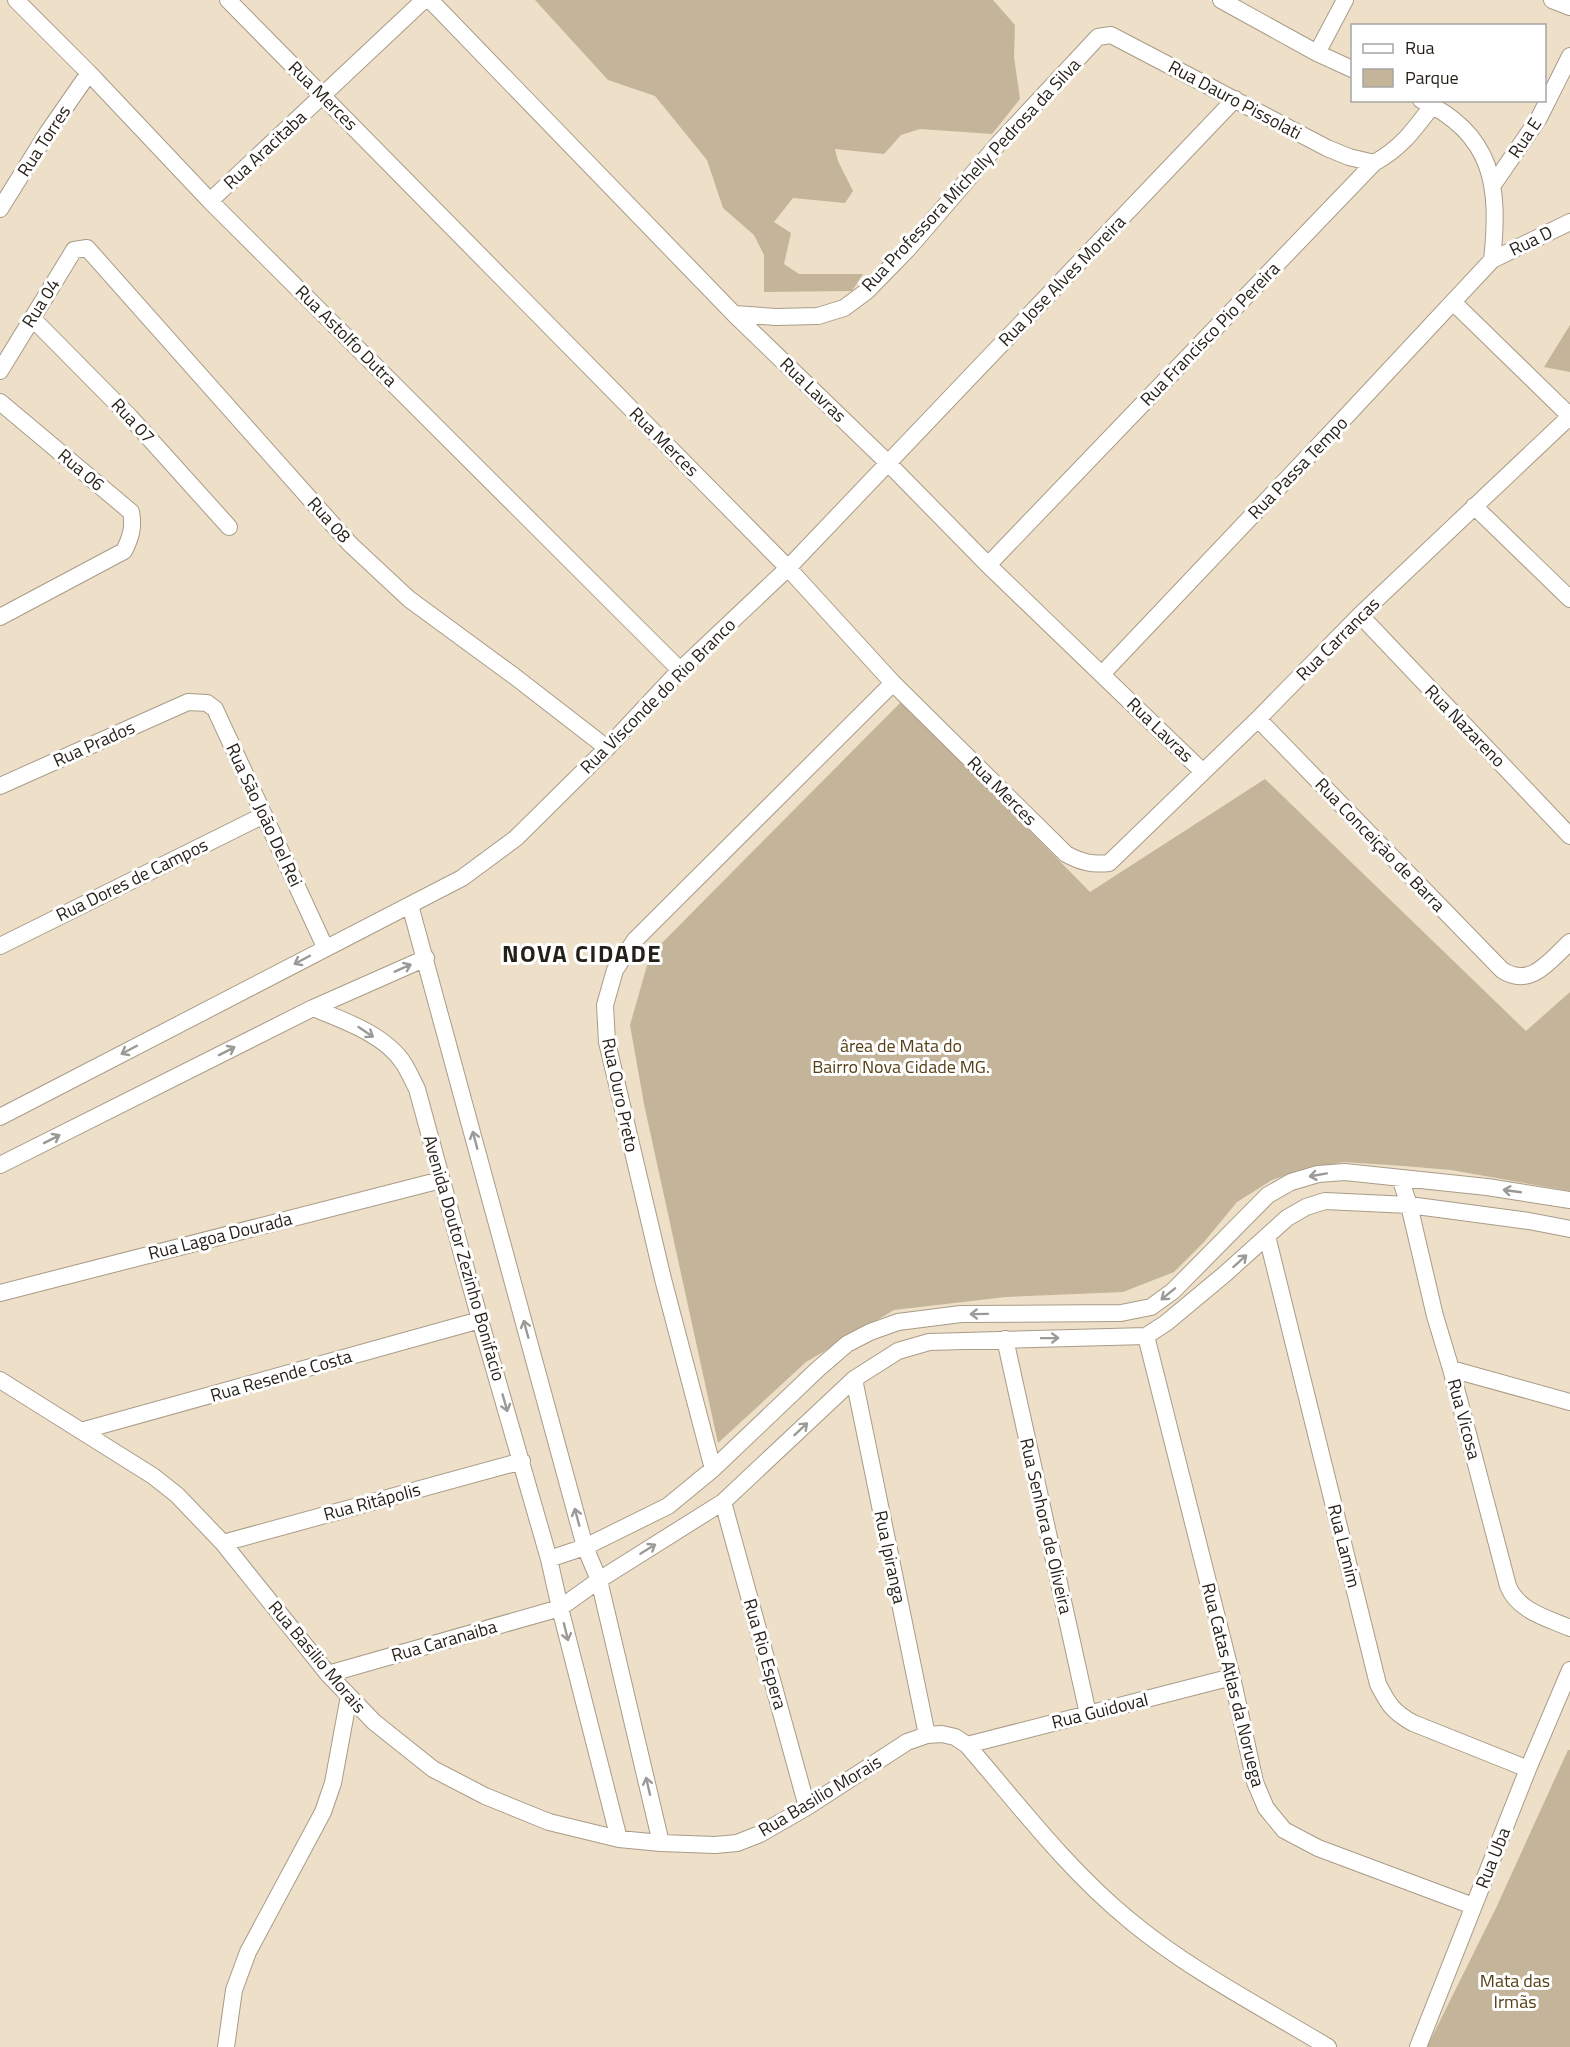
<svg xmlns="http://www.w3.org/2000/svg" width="1570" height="2047" font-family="'Titillium Web',sans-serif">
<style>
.green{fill:#c4b499}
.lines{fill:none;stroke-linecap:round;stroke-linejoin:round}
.street-casing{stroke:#a99c87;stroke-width:18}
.street{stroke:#fff;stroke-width:16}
.oneway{stroke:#9c9a97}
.labels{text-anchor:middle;stroke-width:6;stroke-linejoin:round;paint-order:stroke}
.street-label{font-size:18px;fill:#241f17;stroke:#fff}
.park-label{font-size:18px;fill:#553f14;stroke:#fff}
.district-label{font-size:24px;font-weight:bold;letter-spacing:1.5px;fill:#241f17;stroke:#fff}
</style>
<rect width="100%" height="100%" fill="#eddfc8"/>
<path class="green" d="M535 0H993L1015 25 1014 57 1020 99 992 134 920 129 901 135 884 154 835 149 838 161 853 191 845 203 793 198 774 222 791 233 784 264 799 274H863L852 291 764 292V255L754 235 723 208 707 160 655 96 608 80Z
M1570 325V372L1544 367Z
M902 701 1090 892 1265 779 1526 1031 1570 992V1191L1451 1170 1404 1166 1344 1162 1298 1171 1272 1180 1237 1202 1204 1242 1174 1272 1123 1292 1006 1297 894 1310 806 1362 718 1443 644 1104 630 1025 650 955Z
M1568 1750H1570V2047H1427L1496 1908Z"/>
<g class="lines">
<g class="street-casing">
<path id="street" d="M16 0 89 73 210 201 680 670
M228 0 788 568 893 683 1066 854C1081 862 1092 865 1109 863L1258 719 1360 615 1564 422 1570 419
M430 0 734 314 888 463 988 565 1203 772
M1221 0 1317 53 1352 69
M1552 0 1570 7
M1317 53 1345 0
M1421 100C1494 134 1500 187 1492 260
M1493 185 1539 118 1570 56
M210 201 424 0
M0 209 48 132 89 73
M1453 302 1570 416
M734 314 776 317 818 316 844 308 867 291 908 249 999 143 1098 37 1111 35 1327 148 1349 157 1374 163
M32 318 130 417 229 527
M0 371 74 250 87 248 350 544 409 599 514 676 607 748
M0 402 131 512C134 527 131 537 124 551L0 617
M1474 506 1570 599
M988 565 1374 163C1401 148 1414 130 1432 106
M1360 615 1570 836
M1102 674 1338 425 1492 260 1570 222
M1258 719 1502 970C1531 989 1550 960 1570 942
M0 786 188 702 207 703 215 709 325 947
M410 905 585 1547 599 1580 661 1843
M0 946 264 815
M313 1008C343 1020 386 1035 404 1064 409 1072 413 1081 417 1089L480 1320 549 1559 560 1608 619 1839
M0 1117 462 878 516 838 607 748 680 670 788 568 1235 99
M0 1165 313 1008 426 958
M1400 1178 1409 1205 1435 1316 1451 1369 1508 1586C1518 1611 1547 1618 1570 1628
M1267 1236 1378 1684C1388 1704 1393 1712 1413 1723L1528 1769
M0 1293 441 1180
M1146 1336 1232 1677 1255 1782 1266 1808 1284 1830 1318 1848 1473 1906
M1005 1339 1088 1714
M1451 1369 1570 1402
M854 1379 927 1735
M0 1380 153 1476 177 1495 223 1543 328 1674 374 1722 433 1769 485 1796 549 1822 619 1839 661 1843 715 1845 737 1843 760 1834 807 1807 907 1742 927 1735 942 1734 955 1737 967 1745C1018 1804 1068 1870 1128 1919 1186 1968 1263 2008 1328 2047
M81 1431 480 1320
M713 1469 663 1279 607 1042 605 1005 615 970 635 940 893 683
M723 1502 807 1807
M223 1543 522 1461
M549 1559 585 1547 668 1506 713 1469 818 1369 847 1344 870 1332 898 1322 961 1314 1121 1313 1151 1307 1173 1291 1268 1195 1291 1182 1318 1174 1345 1172 1487 1187 1570 1200
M328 1674 560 1608 599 1580 723 1502 854 1379 898 1351 929 1342 1146 1336 1166 1323 1226 1273 1287 1218 1306 1207 1325 1201 1409 1205 1529 1221 1570 1229
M967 1745 1232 1677
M226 2047 234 1990 248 1952 323 1812 333 1783 349 1696
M1418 2047 1528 1769 1570 1670"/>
</g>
<use href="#street" class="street"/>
</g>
<defs><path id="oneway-shaft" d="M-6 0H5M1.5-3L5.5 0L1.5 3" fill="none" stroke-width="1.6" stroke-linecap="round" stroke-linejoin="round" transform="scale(1.5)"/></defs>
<g class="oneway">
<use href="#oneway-shaft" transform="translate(302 960) rotate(152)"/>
<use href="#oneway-shaft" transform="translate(403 968) rotate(-24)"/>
<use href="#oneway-shaft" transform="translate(366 1032) rotate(34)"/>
<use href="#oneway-shaft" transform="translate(129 1050) rotate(152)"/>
<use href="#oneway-shaft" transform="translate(227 1051) rotate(-27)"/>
<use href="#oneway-shaft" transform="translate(52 1139) rotate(-27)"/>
<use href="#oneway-shaft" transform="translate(475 1140) rotate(-105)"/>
<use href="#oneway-shaft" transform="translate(1318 1175) rotate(170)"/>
<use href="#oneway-shaft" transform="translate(1512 1191) rotate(-172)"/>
<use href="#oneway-shaft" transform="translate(1240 1261) rotate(-42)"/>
<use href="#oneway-shaft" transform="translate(1168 1294) rotate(141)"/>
<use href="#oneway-shaft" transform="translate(979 1314) rotate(179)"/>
<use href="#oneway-shaft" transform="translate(526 1329) rotate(-105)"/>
<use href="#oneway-shaft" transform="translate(1050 1338) rotate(-1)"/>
<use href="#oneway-shaft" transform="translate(505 1403) rotate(74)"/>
<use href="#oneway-shaft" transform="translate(801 1429) rotate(-43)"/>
<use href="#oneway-shaft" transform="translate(577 1517) rotate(-105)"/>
<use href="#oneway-shaft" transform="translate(648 1549) rotate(-32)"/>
<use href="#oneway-shaft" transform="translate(566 1632) rotate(76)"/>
<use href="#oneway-shaft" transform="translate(648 1786) rotate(-103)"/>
</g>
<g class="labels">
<g class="street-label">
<text transform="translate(323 96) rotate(45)" y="6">Rua Merces</text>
<text transform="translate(1235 100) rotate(28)" y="6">Rua Dauro Pissolati</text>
<text transform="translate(1525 138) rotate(-56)" y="6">Rua E</text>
<text transform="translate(44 141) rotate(-57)" y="6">Rua Torres</text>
<text transform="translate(265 150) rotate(-43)" y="6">Rua Aracitaba</text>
<text transform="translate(971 175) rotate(-47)" y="6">Rua Professora Michelly Pedrosa da Silva</text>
<text transform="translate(1531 241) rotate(-26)" y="6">Rua D</text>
<text transform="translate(1062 281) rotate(-46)" y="6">Rua Jose Alves Moreira</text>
<text transform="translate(41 303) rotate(-58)" y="6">Rua 04</text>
<text transform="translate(1210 334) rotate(-46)" y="6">Rua Francisco Pio Pereira</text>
<text transform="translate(346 336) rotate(45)" y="6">Rua Astolfo Dutra</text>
<text transform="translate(813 390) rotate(44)" y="6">Rua Lavras</text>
<text transform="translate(133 421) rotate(47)" y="6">Rua 07</text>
<text transform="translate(664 442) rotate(45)" y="6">Rua Merces</text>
<text transform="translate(1298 468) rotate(-46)" y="6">Rua Passa Tempo</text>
<text transform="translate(81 470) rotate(40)" y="6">Rua 06</text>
<text transform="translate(329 520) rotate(48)" y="6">Rua 08</text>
<text transform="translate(1338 639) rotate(-45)" y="6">Rua Carrancas</text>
<text transform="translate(658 696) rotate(-45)" y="6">Rua Visconde do Rio Branco</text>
<text transform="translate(1465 726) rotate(46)" y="6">Rua Nazareno</text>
<text transform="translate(1160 730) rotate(44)" y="6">Rua Lavras</text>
<text transform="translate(94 744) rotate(-24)" y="6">Rua Prados</text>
<text transform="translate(1002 791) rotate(45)" y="6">Rua Merces</text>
<text transform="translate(264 815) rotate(65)" y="6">Rua São João Del Rei</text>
<text transform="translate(1380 845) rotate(46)" y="6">Rua Conceição de Barra</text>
<text transform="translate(132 880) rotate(-26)" y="6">Rua Dores de Campos</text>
<text transform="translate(620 1095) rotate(78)" y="6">Rua Ouro Preto</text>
<text transform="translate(220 1236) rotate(-14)" y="6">Rua Lagoa Dourada</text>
<text transform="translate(464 1258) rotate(74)" y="6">Avenida Doutor Zezinho Bonifacio</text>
<text transform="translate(281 1376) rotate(-16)" y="6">Rua Resende Costa</text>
<text transform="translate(1464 1419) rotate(75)" y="6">Rua Vicosa</text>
<text transform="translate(372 1502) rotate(-15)" y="6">Rua Ritápolis</text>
<text transform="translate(1046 1526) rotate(77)" y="6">Rua Senhora de Oliveira</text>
<text transform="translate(1344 1546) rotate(76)" y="6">Rua Lamim</text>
<text transform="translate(890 1557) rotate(78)" y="6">Rua Ipiranga</text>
<text transform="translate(444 1641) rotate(-16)" y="6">Rua Caranaiba</text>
<text transform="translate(765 1654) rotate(74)" y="6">Rua Rio Espera</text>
<text transform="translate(317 1657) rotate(50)" y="6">Rua Basilio Morais</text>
<text transform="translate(1233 1685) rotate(76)" y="6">Rua Catas Atlas da Noruega</text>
<text transform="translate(1100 1711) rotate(-14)" y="6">Rua Guidoval</text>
<text transform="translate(820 1796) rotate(-31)" y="6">Rua Basilio Morais</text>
<text transform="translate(1493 1858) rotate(-68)" y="6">Rua Uba</text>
</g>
<g class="park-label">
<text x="901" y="1052">ârea de Mata do<tspan x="901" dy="21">Bairro Nova Cidade MG.</tspan></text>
<text x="1515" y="1987">Mata das<tspan x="1515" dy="21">Irmãs</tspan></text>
</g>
<g class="district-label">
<text x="582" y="962">NOVA CIDADE</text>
</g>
</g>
<rect x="1351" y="24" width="195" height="78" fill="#ffffff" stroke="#a7a5a2" stroke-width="1.5"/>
<rect x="1363" y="44" width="30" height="9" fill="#ffffff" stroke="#a7a5a2" stroke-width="1.5"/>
<text x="1405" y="54" font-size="18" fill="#241f17">Rua</text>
<rect x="1363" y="69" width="30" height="18" fill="#c4b499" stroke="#a7a5a2" stroke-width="1.5"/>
<text x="1405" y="84" font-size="18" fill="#241f17">Parque</text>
</svg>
